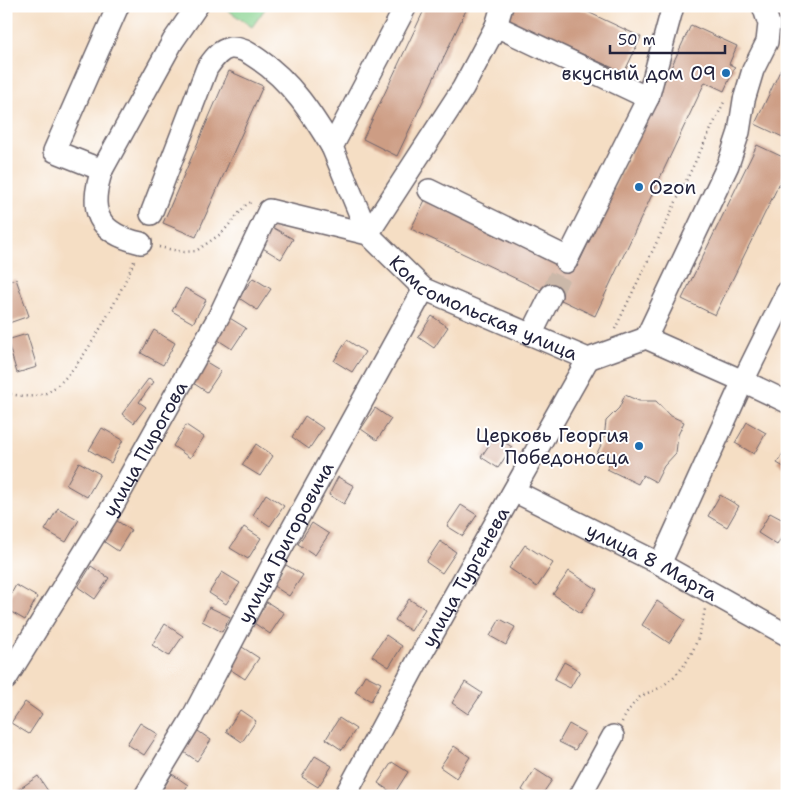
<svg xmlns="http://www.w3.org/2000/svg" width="793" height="802" font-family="'Shantell Sans',sans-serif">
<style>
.green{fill:#89d390;stroke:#567a66}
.building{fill:#cd9d84}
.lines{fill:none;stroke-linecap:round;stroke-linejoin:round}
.minor-tunnel{stroke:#cbb8a9;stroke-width:21;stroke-dasharray:21 11;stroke-linecap:butt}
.minor-casing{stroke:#6c646b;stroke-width:24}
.path{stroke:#6c646b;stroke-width:2.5;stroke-dasharray:1 4;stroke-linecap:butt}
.minor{stroke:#fff;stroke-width:21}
.poi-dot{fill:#1f6fb2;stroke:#fff;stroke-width:2}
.labels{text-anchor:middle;stroke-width:4;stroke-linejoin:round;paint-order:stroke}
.poi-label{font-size:19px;fill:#22223b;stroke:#fff;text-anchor:end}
.street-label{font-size:19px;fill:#22223b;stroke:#fff}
</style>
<rect width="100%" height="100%" fill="#fff"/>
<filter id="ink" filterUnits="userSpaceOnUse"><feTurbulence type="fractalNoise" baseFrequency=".02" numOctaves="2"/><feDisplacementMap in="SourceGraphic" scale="10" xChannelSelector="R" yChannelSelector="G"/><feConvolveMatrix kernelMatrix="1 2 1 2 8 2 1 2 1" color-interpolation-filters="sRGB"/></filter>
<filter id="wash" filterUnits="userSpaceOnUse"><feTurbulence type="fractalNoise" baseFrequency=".0096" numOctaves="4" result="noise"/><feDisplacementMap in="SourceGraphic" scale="20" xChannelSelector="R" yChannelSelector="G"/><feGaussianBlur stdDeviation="1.12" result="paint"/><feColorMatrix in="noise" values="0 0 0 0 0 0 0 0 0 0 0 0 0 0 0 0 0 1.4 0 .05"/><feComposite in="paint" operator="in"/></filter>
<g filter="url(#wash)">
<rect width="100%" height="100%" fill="#f5dec4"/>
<path class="green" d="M222 6H267L252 27Z"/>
<g id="blocks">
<path class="building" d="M426 6H468L397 156 363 139Z
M509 6H575L641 37 624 73 503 18Z
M691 25 737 46 729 64 735 67 724 91 705 82 595 316 411 229 427 196 577 267Z
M787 56V139L755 124Z
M229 71 263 86 196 237 163 223Z
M757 145 787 159V168L715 315 682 299Z
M272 227 293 239 281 259 261 247Z
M253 278 271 289 257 310 239 298Z
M16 279 29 316 6 324V282Z
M185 288 206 300 193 323 172 311Z
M432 316 448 327 434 348 418 337Z
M228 317 246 328 232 349 215 338Z
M154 330 175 343 163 365 141 353Z
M27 334 37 367 17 373 7 340Z
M347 340 365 352 352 372 334 361Z
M203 360 221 371 207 392 190 381Z
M149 378 154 382 139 402 146 407 134 423 122 414Z
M625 395 639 401H656L669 415 684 422 678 435 676 453 664 466 656 482 643 475 638 484 607 469 610 462 596 455 604 439 606 421 619 408Z
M375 408 391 419 377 440 361 429Z
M305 416 323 428 309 449 292 437Z
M747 422 766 433 754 454 735 443Z
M186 425 204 437 190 458 173 446Z
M102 428 123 440 111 463 89 450Z
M495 436 512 447 498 468 481 457Z
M256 444 273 456 260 476 242 465Z
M787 447V469L777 463Z
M79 462 100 474 87 497 66 485Z
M338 477 354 486 344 504 329 495Z
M266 494 284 506 270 526 253 515Z
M720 495 739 506 727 527 708 516Z
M461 505 477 515 463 536 447 526Z
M58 508 79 520 66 542 45 530Z
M770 513 787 522V528L777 545 758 533Z
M114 519 131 530 118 551 100 539Z
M312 523 329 534 315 555 298 544Z
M244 527 261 538 248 559 230 548Z
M440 541 456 552 442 573 426 562Z
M525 545 553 563 537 587 509 568Z
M286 565 303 575 289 596 272 585Z
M91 566 109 578 95 599 78 587Z
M569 571 597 589 581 613 553 594Z
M222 572 240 583 226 604 209 593Z
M16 585 37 597 25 620 6 609V603Z
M409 599 425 609 411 631 395 620Z
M657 601 685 620 669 643 642 625Z
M267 602 284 613 270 634 254 623Z
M209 607 230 617 222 632 202 621Z
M500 619 515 627 506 645 490 636Z
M165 624 183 636 169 656 152 645Z
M386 635 402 646 389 667 372 656Z
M242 647 259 658 245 679 228 668Z
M564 662 580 671 570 688 554 680Z
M365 675 381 683 371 701 355 692Z
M465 682 482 693 468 714 452 703Z
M25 702 42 714 29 734 11 723Z
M240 710 256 721 242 742 226 731Z
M339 718 356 729 342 750 326 739Z
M140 723 158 734 144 755 127 744Z
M569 724 585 733 575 750 559 742Z
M195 729 211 740 197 761 181 750Z
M454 746 470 757 456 778 440 767Z
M315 756 332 766 318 787 302 777Z
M392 762 408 772 394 794 378 783Z
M535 769 552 780 541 796H530L522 790Z
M172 774 188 785 181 796H159Z
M38 776 50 794 47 796H22L18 790Z"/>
</g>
</g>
<g filter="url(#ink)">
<use href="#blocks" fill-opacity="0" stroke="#6c646b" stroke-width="1"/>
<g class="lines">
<path class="minor-tunnel" d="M551 295 566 262"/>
<g class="minor-casing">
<g id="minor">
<path d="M118 6 54 151 102 170 173 41 197 6"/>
<path d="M496 26 502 6"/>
<path d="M102 170C88 211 97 233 141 243"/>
<path d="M429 190 568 258"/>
<path d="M151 214 207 68C213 60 219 50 230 48 241 47 249 53 258 59 291 81 312 114 332 147"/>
<path d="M368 234 463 88 496 26 648 98"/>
<path d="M368 234 332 147 406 6"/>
<path d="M566 262 648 98 673 6"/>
<path d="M531 335 551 295"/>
<path d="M646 338 728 165 739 132 744 100 753 70 767 42 769 24 763 6"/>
<path id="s1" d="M514 491 660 564 787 635"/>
<path d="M660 564 743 381 787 292"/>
<path id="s2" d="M6 679 114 504 219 316 269 210 368 234 424 289 588 359 646 338 743 381 787 402"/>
<path id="s3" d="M145 796 191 720 276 558 424 289"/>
<path id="s4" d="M345 796 418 660 588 359"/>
<path d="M580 796 613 736"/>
</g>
</g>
<path class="path" d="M159 247 184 252 196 251 222 233 246 205 253 201
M615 329 724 102
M6 393C19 396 35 399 48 392 80 375 121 293 135 259
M622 722C626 714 633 703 640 697 646 693 654 691 661 687 690 667 699 642 705 609"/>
<use href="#minor" class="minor"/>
</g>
</g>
<g class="poi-dot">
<circle cx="726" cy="73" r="5"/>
<circle cx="639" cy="187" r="5"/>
<circle cx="639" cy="446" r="5"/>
</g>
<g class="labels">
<g class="poi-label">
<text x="716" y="80">вкусный дом 09</text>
<text x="649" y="194" text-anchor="start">Ozon</text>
<text x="629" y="442">Церковь Георгия<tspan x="629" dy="22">Победоносца</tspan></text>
</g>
<g class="street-label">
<text dy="7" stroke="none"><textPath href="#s2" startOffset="780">Комсомольская улица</textPath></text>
<text dy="7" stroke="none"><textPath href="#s2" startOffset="269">улица Пирогова</textPath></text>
<text dy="7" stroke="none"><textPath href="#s3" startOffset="290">улица Григоровича</textPath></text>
<text dy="7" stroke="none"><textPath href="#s1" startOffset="155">улица 8 Марта</textPath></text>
<text dy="7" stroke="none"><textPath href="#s4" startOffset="250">улица Тургенева</textPath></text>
</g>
</g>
<rect width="793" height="802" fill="none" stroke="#fff" stroke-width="25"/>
<path d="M610 45v8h115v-8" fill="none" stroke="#22223b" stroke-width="2.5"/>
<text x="618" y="45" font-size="15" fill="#22223b" stroke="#ffffff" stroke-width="4" paint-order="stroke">50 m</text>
</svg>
